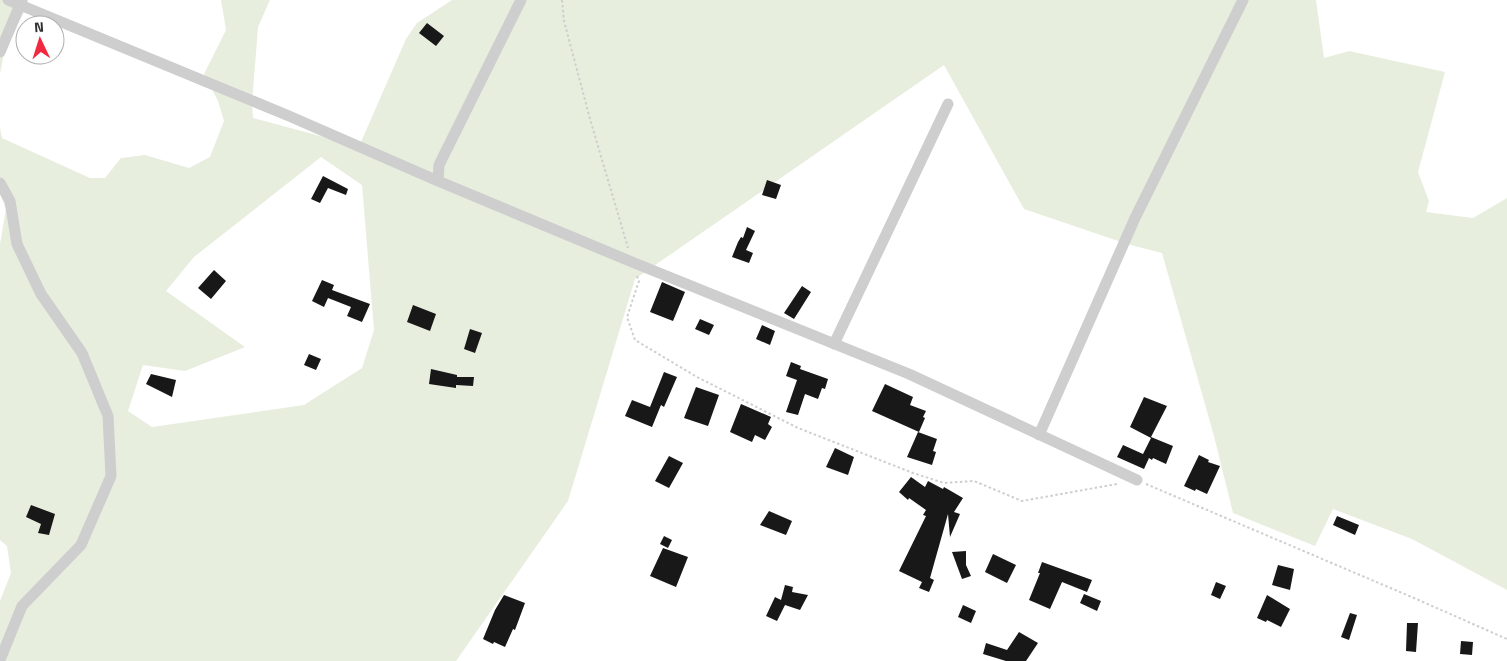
<svg xmlns="http://www.w3.org/2000/svg" width="1507" height="661" font-family="'Titillium Web',sans-serif">
<style>
.green{fill:#e7eede;fill-rule:evenodd}
.building{fill:#181818}
.lines{fill:none;stroke-linecap:round;stroke-linejoin:round}
.path{stroke:#cecece;stroke-width:2;stroke-dasharray:2.5 2.5;stroke-linecap:butt}
.minor{stroke:#cecece;stroke-width:11}
</style>
<rect width="100%" height="100%" fill="#fff"/>
<path class="green" d="M0 0H28L26 8 4 53 0 74Z
M221 0H270L258 27 252 103 253 118 350 144 361 142 406 39 417 23 452 0H1316L1324 58 1349 51 1445 72 1418 172 1429 201 1426 212 1473 218 1507 198V590L1412 539 1333 509 1315 546 1233 513 1214 436 1162 253 1127 244 1024 209 944 65 635 279 568 501 456 661H0V601L11 573 7 546 0 540V244L6 209 0 194V128L2 138 90 178H105L121 158 145 155 189 168 210 157 224 121 218 101 204 74 226 30ZM321 157 362 185 374 330 362 368 304 405 152 427 128 411 143 365 185 371 245 347 166 291 194 257Z"/>
<path class="building" d="M427 23 444 36 436 46 419 33Z
M323 176 348 189 346 195 328 188 320 203 311 199Z
M767 180 781 185 776 199 762 195Z
M747 227 755 231 746 250 753 253 749 263 732 257 738 242 741 237 743 238Z
M214 270 226 281 211 299 198 288Z
M322 280 334 285 332 290 370 304 362 322 347 316 351 307 328 298 324 307 312 301Z
M662 282 685 292 673 321 650 312Z
M802 286 811 292 794 319 784 313Z
M413 305 436 314 430 331 407 322Z
M700 319 714 325 709 335 695 329Z
M762 325 775 331 770 345 756 339Z
M470 329 482 333 475 353 464 349Z
M309 354 321 359 316 370 304 365Z
M791 362 801 366 800 369 828 379 825 389 822 388 818 399 805 394 798 415 786 412 797 380 786 376Z
M431 369 457 375V377H474L473 386 456 385V388L429 384Z
M664 372 677 377 664 407 661 405 652 427 625 416 632 400 650 407Z
M151 374 176 380 172 397 146 384Z
M885 384 913 397 910 405 926 411 923 417 925 418 919 432 872 411Z
M696 387 719 395 708 426 684 418Z
M1144 397 1167 406 1151 437 1173 446 1166 464 1153 458 1152 460 1149 458 1144 469 1117 457 1123 445 1143 454 1151 438 1130 427Z
M741 404 771 417 768 424 772 427 765 440 755 435 752 442 730 432Z
M918 432 937 439 933 451 936 452 932 465 907 457Z
M835 448 854 457 848 475 826 467Z
M1199 455 1209 460 1208 462 1220 466 1207 494 1196 489 1195 491 1184 486Z
M669 456 683 463 669 488 655 481Z
M911 477 925 487 928 481 943 489 944 487 963 498 954 512 960 514 950 537 948 514 930 578 934 580 929 592 919 588 922 582 899 571 926 516 923 515 926 510 909 498 908 500 899 492Z
M31 505 55 514 49 535 38 533 41 524 26 517Z
M769 511 792 521 786 535 760 525Z
M1337 516 1359 525 1355 535 1333 525Z
M664 536 672 540 668 548 660 544Z
M663 548 688 557 676 587 650 576Z
M966 551V565L971 576 962 579 952 552Z
M993 554 1016 565 1007 583 985 572Z
M1042 562 1092 580 1087 592 1062 582 1050 609 1029 600 1040 573H1038Z
M1278 565 1294 569 1290 590 1272 585Z
M1216 582 1226 586 1220 599 1211 595Z
M785 585 793 587 792 592 808 595 800 610 785 605 777 621 766 616 775 597 781 600Z
M1084 594 1101 601 1097 611 1080 603Z
M504 595 525 603 515 630 513 629 505 647 494 642 493 644 483 639 495 610Z
M1267 595 1290 609 1281 627 1267 620 1266 622 1257 618Z
M963 605 976 611 971 623 958 617Z
M1350 613 1357 615 1349 640 1341 637Z
M1407 623H1418L1416 652 1406 651Z
M1019 632 1038 643 1026 661H1006L983 654 986 643 1007 650Z
M1461 641 1473 642 1472 655 1460 654Z"/>
<g class="lines">
<path class="path" d="M562 0 564 21 590 119 628 248
M637 276 639 281 627 317 635 340 697 377 798 428 913 473 944 483 974 481 1022 501 1117 484
M1146 484 1414 598 1507 639"/>
<path class="minor" d="M8 0 289 116 438 181
M521 0 439 165 438 181 632 262 909 374 1137 480
M0 52 22 0
M0 183 10 201 17 244 41 294 82 353 108 416 111 476 81 545 22 606 0 660
M834 344 948 104
M1039 435 1135 218 1243 0"/>
</g>
<g transform="translate(40 40) rotate(356)"><circle r="24" fill="#ffffff" stroke="#adadad"/>
<path d="M0-4L9 19L0 12L-9 19Z" fill="#f12940"/>
<text y="-8" font-size="14" font-weight="bold" text-anchor="middle" fill="#313131">N</text>
</g>
</svg>
